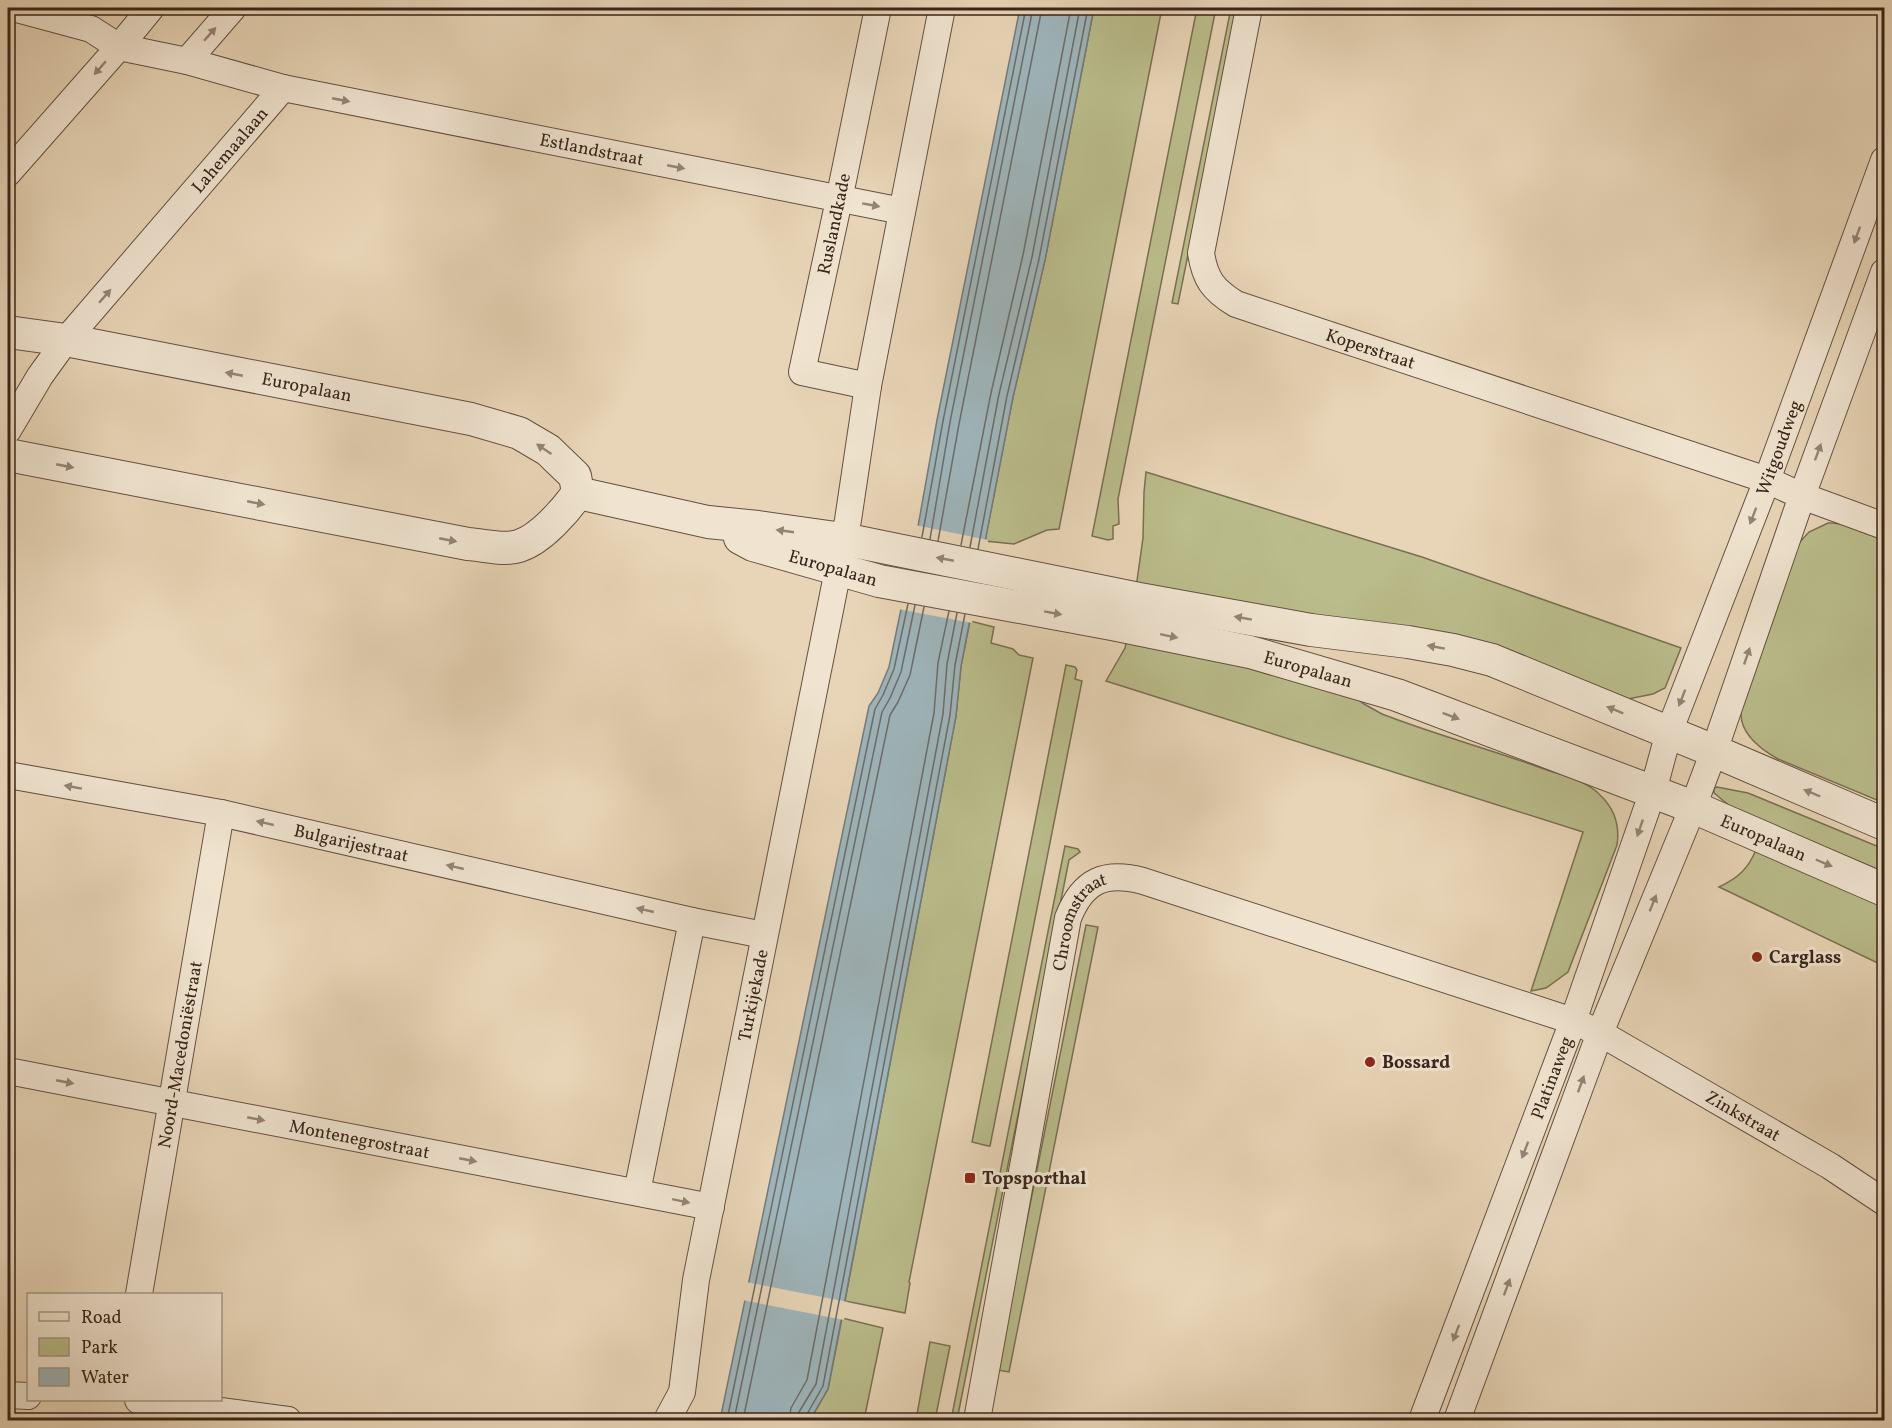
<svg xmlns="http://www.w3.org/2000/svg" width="1892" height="1428" font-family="Vollkorn,serif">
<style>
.green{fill:#babc8b;stroke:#797052;stroke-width:1.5}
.water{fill:#9eb5bb;stroke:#757b7b;stroke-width:1.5}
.pier{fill:#e8d5b7}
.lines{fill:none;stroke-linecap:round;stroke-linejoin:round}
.shore{stroke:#6b6d6a;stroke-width:1.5}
.minor-casing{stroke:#645141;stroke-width:28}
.tertiary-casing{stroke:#645141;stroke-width:34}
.minor{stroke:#f0e4d0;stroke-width:26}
.tertiary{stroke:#f0e4d0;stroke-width:32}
.oneway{fill:#948475}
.poi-dot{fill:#8f2418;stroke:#f0e4d0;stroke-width:2}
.labels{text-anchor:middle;stroke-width:6;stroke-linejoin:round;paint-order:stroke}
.street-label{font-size:18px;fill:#38251a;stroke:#f0e4d0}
.poi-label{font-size:18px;font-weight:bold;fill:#38251a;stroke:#f0e4d0;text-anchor:start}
</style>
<rect width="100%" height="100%" fill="#e8d5b7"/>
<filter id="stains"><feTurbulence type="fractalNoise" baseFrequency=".00333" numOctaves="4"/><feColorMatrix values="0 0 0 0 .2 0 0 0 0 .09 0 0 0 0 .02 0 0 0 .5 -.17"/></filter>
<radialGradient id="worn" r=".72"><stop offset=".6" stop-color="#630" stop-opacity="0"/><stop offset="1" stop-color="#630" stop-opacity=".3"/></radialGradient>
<path class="green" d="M1094 8H1162L1059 529 1047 530 1014 544 985 541 1013 397 1045 260Z
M1197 8H1216L1118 499 1119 524 1113 526V539L1108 540 1092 536Z
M1231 8H1238L1178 304 1172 303Z
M1146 472 1422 557 1681 648 1665 688 1653 694 1628 699 1136 588 1143 538 1144 492Z
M1828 523C1849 522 1866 533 1884 540V803L1778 759C1762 750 1741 735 1741 714 1741 708 1742 701 1743 694L1798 544 1809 532Z
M970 621 994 627 991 643 1013 649 1019 655 1033 658 909 1282 910 1283 905 1313 845 1301 956 716 961 666Z
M1128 635 1347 691 1364 704 1382 714C1436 735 1493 750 1547 770 1565 776 1587 781 1600 795 1615 809 1620 825 1617 845L1568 972 1546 988 1531 991 1583 832 1106 681 1125 648Z
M1066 665 1075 667 1077 670 1075 679 1082 681 990 1146H988L972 1142Z
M1717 787 1748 793 1884 849V872L1731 807 1714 793V788Z
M1065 846 1078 849 1080 852 1069 860 957 1420H951Z
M1756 850 1884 904V966L1719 887C1738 878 1748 869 1756 850Z
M1086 925 1098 927 1009 1372 997 1370Z
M842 1318 883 1328 864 1420H810L828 1389Z
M930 1342 950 1346 935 1420H916Z"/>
<path class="water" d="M1020 8H1094L1045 260 1013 397 961 666 956 716 828 1389 810 1420H720L869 706 878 693 889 667 917 532 937 420Z"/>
<path class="pier" d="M915 525 988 540 982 574 908 560Z
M905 574 979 589 972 623 898 609Z
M746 1282 848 1302 844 1320 742 1300Z"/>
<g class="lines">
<path class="shore" d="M922 537 943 421 1026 8
M930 539 950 422 1033 8
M938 541 959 424 1042 8
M961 545 991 393 1023 255 1071 8
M970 547 999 394 1032 257 1080 8
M978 549 1007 396 1039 259 1088 8
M727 1420 875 709 883 695 894 669 908 604
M734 1420 882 712 890 698 901 672 915 605
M743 1420 890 715 898 702 910 675 924 607
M789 1420 791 1408 807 1380 934 713 938 663 949 611
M798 1420 799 1412 816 1384 943 714 947 664 957 613
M805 1420 806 1416 823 1386 950 715 955 665 965 614"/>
<g class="minor-casing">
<g id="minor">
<path id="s1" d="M13 8 91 29 119 47 187 61 283 88 902 211"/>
<path id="s2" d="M1249 8 1201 253C1205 279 1213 290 1236 304L1767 480 1802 496 1884 526"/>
<path d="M187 61 233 8"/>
<path d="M8 173 119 47 151 8"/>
<path id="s3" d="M868 386 802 372 839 200 878 8"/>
<path id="s4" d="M8 430 40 376 66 340 283 88"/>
<path id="s5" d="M8 775 221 813 692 921 764 935"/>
<path id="s6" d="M8 1071 711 1207"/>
<path d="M637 1192 692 921"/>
<path id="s7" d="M139 1294 221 813"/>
<path d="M8 1395 28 1396"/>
<path d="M138 1400 288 1420"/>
<path id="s8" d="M667 1420 682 1392 696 1280 848 520 868 386 942 8"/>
<path id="s9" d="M977 1420 1068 918C1083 880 1105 871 1143 881L1573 1021 1600 1033 1830 1166 1884 1202"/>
<path id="s10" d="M1422 1420 1573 1021 1653 791 1669 732 1767 480 1884 160"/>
<path d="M1457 1420 1600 1033 1693 807 1714 751 1802 496 1884 272"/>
</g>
</g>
<g class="tertiary-casing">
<g id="tertiary">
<path id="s11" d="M8 332 66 340 471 419 519 433 548 450 575 476 578 493C565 511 541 539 519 546 504 551 484 545 468 544L8 455"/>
<path d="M578 493 708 522 758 527 843 539 1139 599 1311 630 1408 642 1453 650 1492 660 1714 751 1884 824"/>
<path id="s12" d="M740 538 753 545 879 581 1112 624 1250 652 1397 695 1693 807 1884 890"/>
</g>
</g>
<use href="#minor" class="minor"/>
<use href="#tertiary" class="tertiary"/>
</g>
<defs><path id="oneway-solid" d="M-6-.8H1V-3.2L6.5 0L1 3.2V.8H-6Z" transform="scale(1.5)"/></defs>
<g class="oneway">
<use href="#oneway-solid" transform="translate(210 34) rotate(-49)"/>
<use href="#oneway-solid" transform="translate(100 68) rotate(131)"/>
<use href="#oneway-solid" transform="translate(341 100) rotate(11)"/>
<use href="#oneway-solid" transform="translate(676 167) rotate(11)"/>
<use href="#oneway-solid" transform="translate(871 205) rotate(10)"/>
<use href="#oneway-solid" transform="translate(1857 235) rotate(110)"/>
<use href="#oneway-solid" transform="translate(105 296) rotate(-49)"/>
<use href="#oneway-solid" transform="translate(234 374) rotate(-169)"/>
<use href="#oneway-solid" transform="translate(544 449) rotate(-146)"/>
<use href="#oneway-solid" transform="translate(1818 452) rotate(-70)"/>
<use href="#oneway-solid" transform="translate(65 466) rotate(11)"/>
<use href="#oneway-solid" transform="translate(256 503) rotate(11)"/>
<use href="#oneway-solid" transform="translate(1753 516) rotate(111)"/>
<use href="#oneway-solid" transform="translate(785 531) rotate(-172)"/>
<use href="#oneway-solid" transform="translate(448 540) rotate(11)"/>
<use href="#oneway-solid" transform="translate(945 559) rotate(-169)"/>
<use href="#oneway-solid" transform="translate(1053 613) rotate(10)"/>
<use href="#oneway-solid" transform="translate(1243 618) rotate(-170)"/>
<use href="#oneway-solid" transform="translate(1169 636) rotate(12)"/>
<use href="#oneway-solid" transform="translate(1436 647) rotate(-170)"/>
<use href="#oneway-solid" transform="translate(1747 656) rotate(-71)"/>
<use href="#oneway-solid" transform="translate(1682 698) rotate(111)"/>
<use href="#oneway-solid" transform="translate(1615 710) rotate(-158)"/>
<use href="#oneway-solid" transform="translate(1451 716) rotate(21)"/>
<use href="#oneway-solid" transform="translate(73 787) rotate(-170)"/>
<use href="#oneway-solid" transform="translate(1812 793) rotate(-157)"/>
<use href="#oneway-solid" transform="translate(265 823) rotate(-167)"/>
<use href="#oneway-solid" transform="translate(1640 828) rotate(109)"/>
<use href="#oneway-solid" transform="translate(1824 863) rotate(23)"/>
<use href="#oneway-solid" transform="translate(455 867) rotate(-167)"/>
<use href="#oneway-solid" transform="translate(1653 903) rotate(-68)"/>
<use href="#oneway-solid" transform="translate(645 910) rotate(-167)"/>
<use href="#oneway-solid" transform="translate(65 1082) rotate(11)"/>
<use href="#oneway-solid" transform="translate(1581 1084) rotate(-70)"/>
<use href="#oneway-solid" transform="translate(256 1119) rotate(11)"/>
<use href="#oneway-solid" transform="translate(1525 1150) rotate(111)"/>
<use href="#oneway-solid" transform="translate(468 1160) rotate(11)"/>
<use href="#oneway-solid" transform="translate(681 1201) rotate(12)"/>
<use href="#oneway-solid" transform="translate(1507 1287) rotate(-70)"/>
<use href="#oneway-solid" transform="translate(1456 1333) rotate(111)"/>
</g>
<g class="poi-dot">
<circle cx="1757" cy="957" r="6"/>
<circle cx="1370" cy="1062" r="6"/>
<rect x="964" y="1172" width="12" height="12" rx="3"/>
</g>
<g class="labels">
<g class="street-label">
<text dy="6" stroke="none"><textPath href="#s4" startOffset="358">Lahemaalaan</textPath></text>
<text dy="6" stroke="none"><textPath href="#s1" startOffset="598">Estlandstraat</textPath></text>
<text dy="6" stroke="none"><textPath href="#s3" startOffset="219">Ruslandkade</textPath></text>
<text dy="6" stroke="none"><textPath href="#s2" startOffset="456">Koperstraat</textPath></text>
<text dy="6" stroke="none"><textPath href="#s11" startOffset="304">Europalaan</textPath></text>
<text dy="6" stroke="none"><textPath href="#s10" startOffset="1036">Witgoudweg</textPath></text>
<text dy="6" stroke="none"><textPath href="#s12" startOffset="98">Europalaan</textPath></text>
<text dy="6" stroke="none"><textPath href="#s12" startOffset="584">Europalaan</textPath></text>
<text dy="6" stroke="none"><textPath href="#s12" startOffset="1070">Europalaan</textPath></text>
<text dy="6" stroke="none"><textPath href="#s5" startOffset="350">Bulgarijestraat</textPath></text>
<text dy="6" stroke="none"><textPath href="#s9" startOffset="512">Chroomstraat</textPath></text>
<text dy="6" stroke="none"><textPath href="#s8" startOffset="435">Turkijekade</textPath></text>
<text dy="6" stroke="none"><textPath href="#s7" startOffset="243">Noord-Macedoniëstraat</textPath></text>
<text dy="6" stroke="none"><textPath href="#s10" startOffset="366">Platinaweg</textPath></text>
<text dy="6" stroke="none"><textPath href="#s9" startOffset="1252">Zinkstraat</textPath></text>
<text dy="6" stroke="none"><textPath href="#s6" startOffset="358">Montenegrostraat</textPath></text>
</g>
<g class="poi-label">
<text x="1769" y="963">Carglass</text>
<text x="1382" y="1068">Bossard</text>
<text x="982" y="1184">Topsporthal</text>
</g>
</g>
<rect width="1892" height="1428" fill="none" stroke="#e8d5b7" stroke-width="30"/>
<rect x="9" y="9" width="1874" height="1410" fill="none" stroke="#38251a" stroke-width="3"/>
<rect x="15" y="15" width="1862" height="1398" fill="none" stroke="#38251a" stroke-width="1.5"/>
<rect x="27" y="1293" width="195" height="108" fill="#f0e4d0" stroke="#a69887" stroke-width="1.5"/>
<rect x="39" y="1312" width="30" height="9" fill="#f0e4d0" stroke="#a69887" stroke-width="1.5"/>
<text x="81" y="1323" font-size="18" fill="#38251a">Road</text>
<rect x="39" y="1338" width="30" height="18" fill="#babc8b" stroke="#a69887" stroke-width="1.5"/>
<text x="81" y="1353" font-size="18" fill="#38251a">Park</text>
<rect x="39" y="1368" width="30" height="18" fill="#9eb5bb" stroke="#a69887" stroke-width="1.5"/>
<text x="81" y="1383" font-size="18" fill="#38251a">Water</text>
<rect width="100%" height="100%" filter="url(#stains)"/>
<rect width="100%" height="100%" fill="url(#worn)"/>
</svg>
